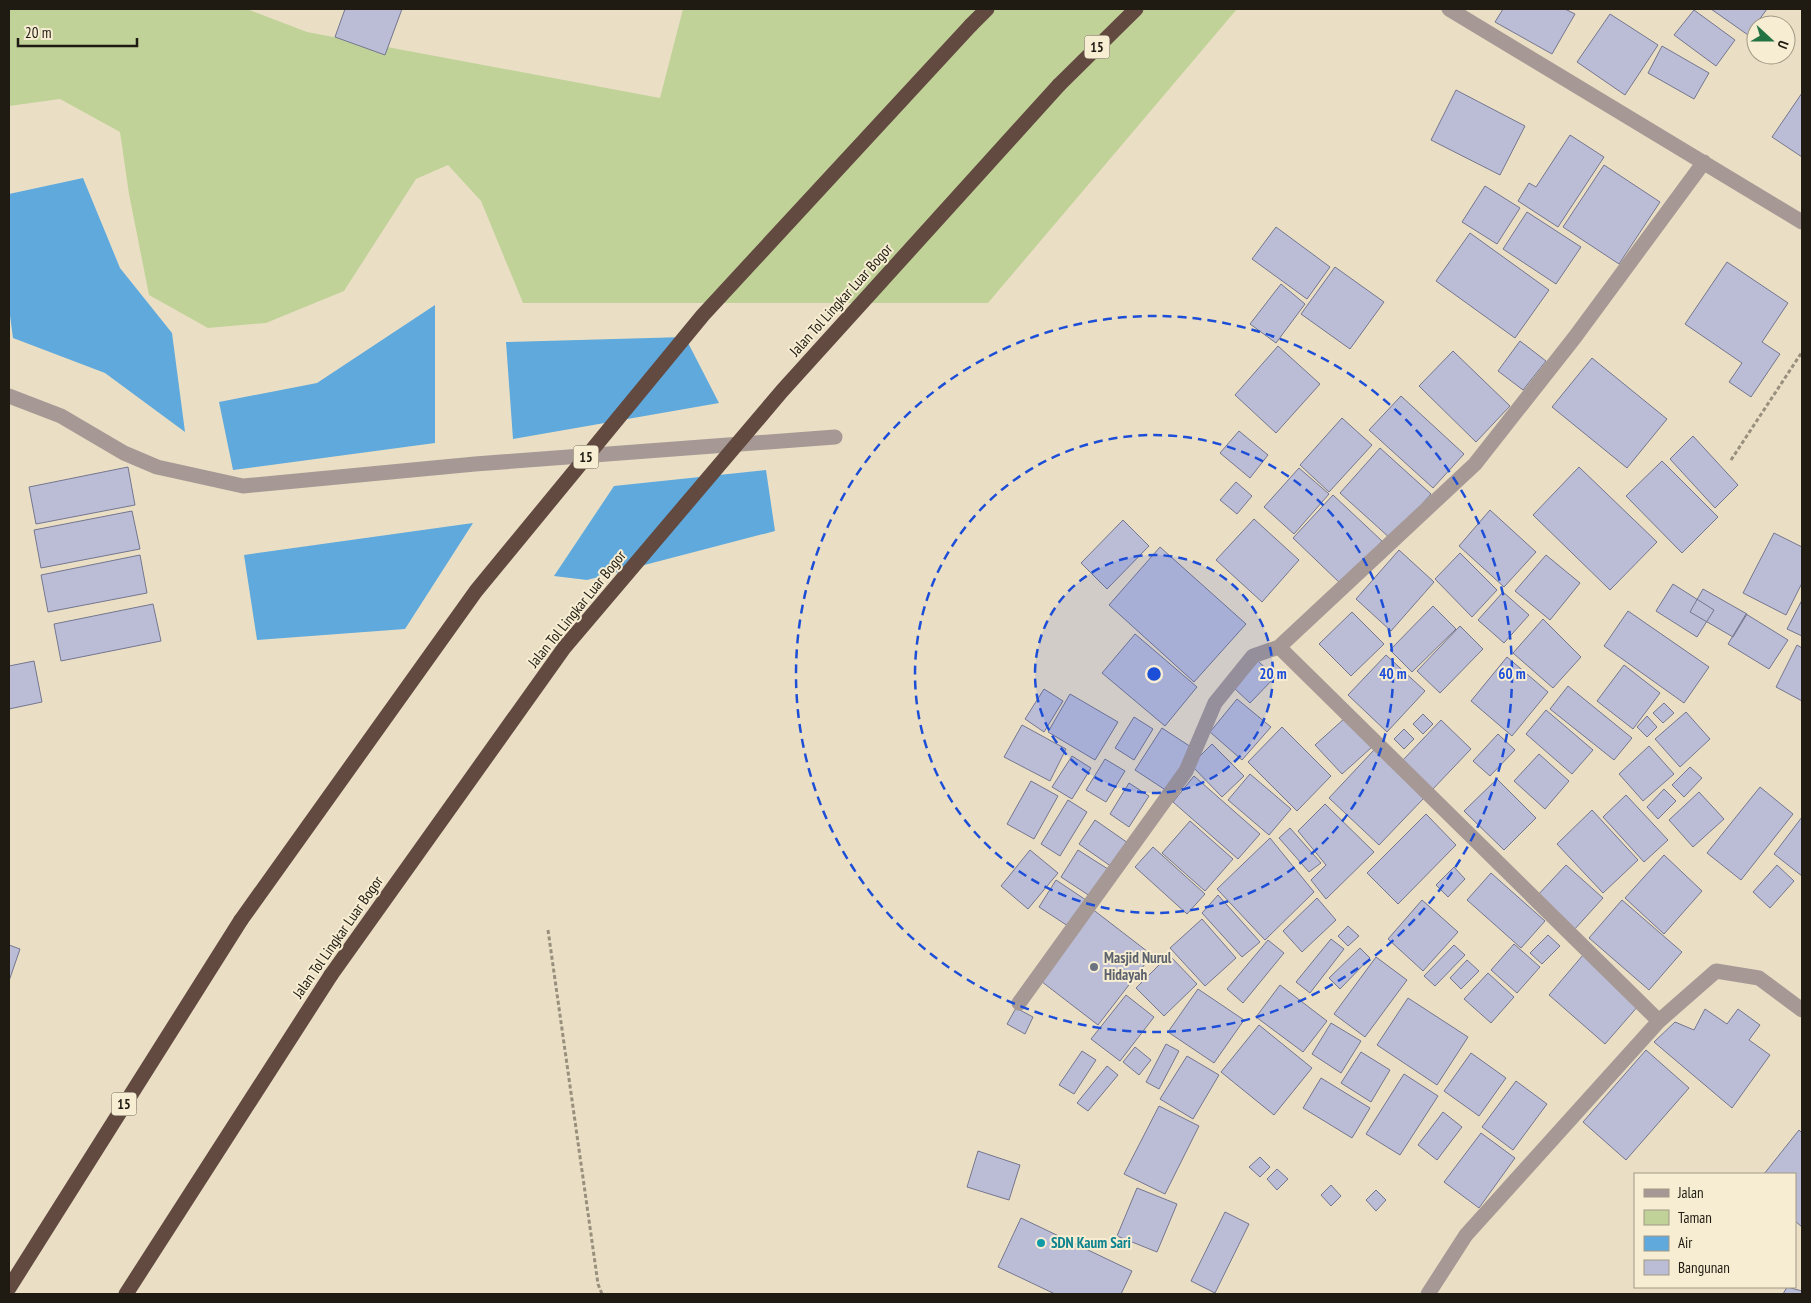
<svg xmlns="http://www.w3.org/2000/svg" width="1811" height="1303" font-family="'PT Sans Narrow',sans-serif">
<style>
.green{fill:#c1d299}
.water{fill:#5fa9dc}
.building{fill:#bbbdd7;stroke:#74768e}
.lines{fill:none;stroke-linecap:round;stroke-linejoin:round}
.path{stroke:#98907d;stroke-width:3;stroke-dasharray:4 2.5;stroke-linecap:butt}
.minor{stroke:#a69995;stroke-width:15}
.highway{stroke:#634a41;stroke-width:15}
.highway-bridge{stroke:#634a41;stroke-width:15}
.ring{fill:none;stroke:#1d4ed8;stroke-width:2.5;stroke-dasharray:9 6}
.worship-dot{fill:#6b7280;stroke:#f7edd2;stroke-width:2}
.culture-dot{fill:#0f9aa8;stroke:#f7edd2;stroke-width:2}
.labels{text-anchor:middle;stroke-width:4;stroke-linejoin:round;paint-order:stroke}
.shield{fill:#f7edd2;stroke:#605a4c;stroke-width:1}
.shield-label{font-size:14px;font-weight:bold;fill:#1f1b12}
.street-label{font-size:15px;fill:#1f1b12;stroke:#f7edd2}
.worship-label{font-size:15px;font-weight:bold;fill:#5b616d;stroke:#f7edd2;text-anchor:start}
.culture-label{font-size:15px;font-weight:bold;fill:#0d838f;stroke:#f7edd2;text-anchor:start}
.centre{fill:#1d4ed8;stroke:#f7edd2;stroke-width:2.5}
.ring-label{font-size:15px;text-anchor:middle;font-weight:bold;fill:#1d4ed8;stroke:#f7edd2;stroke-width:4;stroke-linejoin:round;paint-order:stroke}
</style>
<rect width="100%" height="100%" fill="#eadfc5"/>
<path class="green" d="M9 9H247L307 32 660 98 683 9H1237L988 303H523L481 201 448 165 416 179 344 291 266 323 208 328 149 295 129 194 120 132 60 99 9 106Z"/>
<path class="water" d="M83 178 120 268 172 333 185 432 105 373 13 338 9 308V194Z
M435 305V443L233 470 219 402 317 383Z
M685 337 719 403 513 439 506 342Z
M766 470 775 531 587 580 554 576 614 486Z
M473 523 405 629 257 640 244 555Z"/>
<path class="building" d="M345 9H402L385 55 335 37Z
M1503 9H1565L1575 14 1552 54 1495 22Z
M1711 9H1767L1748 35Z
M1694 10 1735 40 1716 66 1674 35Z
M1610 14 1658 45 1625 95 1577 62Z
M1662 46 1709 73 1694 99 1648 73Z
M1456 90 1525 126 1500 175 1431 140Z
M1802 93V157L1772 137Z
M1570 135 1604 157 1558 227 1518 201 1529 183 1536 187Z
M1604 165 1660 202 1619 264 1563 227Z
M1485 186 1520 208 1497 244 1462 222Z
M1527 212 1581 247 1556 284 1503 249Z
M1276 227 1330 267 1307 299 1252 259Z
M1470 233 1549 290 1515 338 1436 281Z
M1727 262 1788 303 1762 342 1780 354 1751 397 1729 382 1742 363 1685 324Z
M1335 267 1384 302 1350 349 1301 314Z
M1281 284 1305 304 1276 343 1250 324Z
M1520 341 1546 361 1523 390 1498 371Z
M1278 346 1320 384 1276 433 1235 395Z
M1453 351 1510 406 1476 442 1419 386Z
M1592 358 1667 419 1627 468 1552 407Z
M1401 396 1464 454 1433 488 1369 430Z
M1342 418 1372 445 1329 492 1300 465Z
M1239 431 1268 455 1250 478 1220 453Z
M1693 436 1738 485 1715 508 1670 459Z
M1380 448 1431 494 1391 539 1340 493Z
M1662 461 1718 517 1682 553 1626 496Z
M128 467 135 505 36 524 29 487Z
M1579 467 1657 542 1610 590 1533 515Z
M1299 468 1329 494 1294 534 1264 507Z
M1236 482 1252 496 1237 514 1220 500Z
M1333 495 1382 541 1341 584 1293 538Z
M1490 510 1536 552 1504 587 1459 546Z
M132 511 140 549 41 568 34 530Z
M1254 519 1299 560 1262 602 1216 560Z
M1123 520 1149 546 1107 589 1081 563Z
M1774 533 1802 547V583L1786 615 1743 593Z
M1160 547 1246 624 1194 682 1109 605Z
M1399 550 1434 582 1391 631 1356 599Z
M1460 553 1497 590 1472 617 1435 579Z
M140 555 147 593 48 612 41 575Z
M1546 555 1580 583 1550 620 1515 591Z
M1673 584 1714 610 1697 637 1656 611Z
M1703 589 1747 614 1733 637 1690 612Z
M1503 592 1529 615 1504 643 1478 620Z
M1802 600V636L1787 629Z
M153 604 161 641 61 661 54 624Z
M1433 606 1456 629 1412 672 1390 650Z
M1628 611 1709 667 1684 703 1604 646Z
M1352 612 1384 644 1351 676 1319 644Z
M1746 614 1788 640 1769 669 1728 644Z
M1543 619 1581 657 1553 688 1513 653Z
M1460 626 1483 649 1440 693 1417 671Z
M1135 634 1197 687 1165 726 1102 673Z
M1797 645 1802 648V701L1776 687Z
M1386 655 1425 691 1387 732 1348 695Z
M1507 657 1548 692 1512 736 1471 701Z
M34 661 42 702 9 709V666Z
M1258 661 1275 677 1250 703 1234 688Z
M1624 665 1660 693 1633 729 1597 701Z
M1568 686 1632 738 1614 760 1550 709Z
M1044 689 1063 701 1044 732 1025 719Z
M1070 694 1118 722 1095 760 1048 732Z
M1237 699 1271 727 1242 760 1210 732Z
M1664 703 1674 713 1663 723 1653 713Z
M1546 710 1593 750 1572 774 1526 734Z
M1686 712 1710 739 1680 767 1655 739Z
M1423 714 1433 724 1423 734 1413 724Z
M1647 716 1657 727 1647 737 1637 727Z
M1134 717 1153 729 1134 760 1115 748Z
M1345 718 1372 747 1342 774 1315 745Z
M1441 720 1471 749 1432 790 1403 760Z
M1022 725 1066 749 1050 781 1004 757Z
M1282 727 1331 776 1297 811 1248 762Z
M1162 728 1194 749 1167 791 1135 770Z
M1404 729 1414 739 1404 749 1394 739Z
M1498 734 1515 750 1490 776 1473 761Z
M1212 744 1244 776 1222 797 1191 765Z
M1649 746 1674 774 1643 801 1619 774Z
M1374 750 1424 798 1379 845 1329 798Z
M1539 754 1569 781 1545 809 1514 781Z
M1072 756 1091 768 1072 799 1052 787Z
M1105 759 1125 771 1106 802 1086 790Z
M1690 767 1702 778 1684 797 1672 785Z
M1250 774 1291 809 1269 835 1228 800Z
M1194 776 1260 834 1238 859 1173 802Z
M1497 779 1536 818 1504 850 1464 811Z
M1031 781 1058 796 1034 839 1007 824Z
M1129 783 1149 796 1129 827 1110 814Z
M1760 787 1793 814 1741 880 1707 853Z
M1664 789 1676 801 1658 819 1647 807Z
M1699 792 1724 819 1693 847 1669 820Z
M1626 795 1668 840 1644 862 1603 817Z
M1068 800 1087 812 1060 856 1041 844Z
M1325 804 1374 852 1326 899 1311 880 1326 865 1298 831Z
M1592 810 1638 860 1603 893 1557 844Z
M1426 814 1456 845 1398 904 1367 873Z
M1802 817V876L1774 854Z
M1095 820 1128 843 1112 867 1079 844Z
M1190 821 1233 859 1205 891 1162 853Z
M1290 828 1321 863 1309 872 1279 838Z
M1270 838 1314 892 1265 940 1217 889Z
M1153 847 1205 894 1187 914 1135 867Z
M1030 850 1058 873 1028 909 1001 886Z
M1078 850 1111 871 1093 898 1061 877Z
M1664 855 1702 891 1664 934 1625 898Z
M1566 865 1603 898 1573 931 1536 897Z
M1777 865 1794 881 1770 908 1753 892Z
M1454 867 1465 879 1448 897 1436 885Z
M1491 873 1545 921 1521 948 1467 900Z
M1056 880 1089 902 1071 928 1039 907Z
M1218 895 1260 942 1242 957 1202 913Z
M1317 898 1336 920 1302 952 1283 931Z
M1422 900 1458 932 1423 971 1388 939Z
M1622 900 1682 952 1649 990 1589 938Z
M1091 908 1152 955 1098 1025 1037 978Z
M1202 919 1236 958 1205 986 1170 948Z
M1348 926 1359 936 1348 946 1338 936Z
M1548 935 1560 946 1542 964 1530 953Z
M1331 939 1344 949 1310 993 1296 982Z
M1268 940 1284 953 1243 1003 1227 989Z
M1514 944 1540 967 1517 993 1491 970Z
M9 945 20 949 9 981Z
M1454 945 1465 955 1435 986 1424 976Z
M1360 948 1370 958 1340 989 1329 978Z
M1169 955 1197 984 1164 1016 1136 988Z
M1583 955 1639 1005 1605 1044 1549 995Z
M1376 957 1407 980 1365 1037 1334 1014Z
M1467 960 1479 971 1461 989 1450 978Z
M1488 973 1514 997 1491 1023 1464 999Z
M1280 985 1327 1021 1303 1052 1256 1017Z
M1198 989 1244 1020 1214 1063 1168 1032Z
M1126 995 1154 1017 1120 1061 1091 1039Z
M1408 998 1468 1037 1437 1085 1377 1045Z
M1016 1008 1033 1017 1025 1034 1007 1024Z
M1705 1009 1727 1024 1738 1009 1760 1025 1749 1040 1770 1055 1732 1108 1654 1042 1675 1022 1694 1030Z
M1331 1023 1361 1041 1341 1073 1312 1054Z
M1259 1025 1312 1068 1274 1115 1221 1072Z
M1166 1044 1179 1051 1159 1089 1146 1082Z
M1135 1047 1151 1060 1139 1075 1123 1062Z
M1646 1050 1689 1088 1626 1160 1583 1122Z
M1082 1051 1096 1060 1074 1094 1059 1085Z
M1361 1052 1390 1070 1371 1102 1341 1083Z
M1471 1053 1506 1078 1479 1116 1444 1091Z
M1187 1056 1219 1075 1193 1119 1160 1099Z
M1107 1066 1118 1075 1088 1111 1077 1103Z
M1404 1074 1438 1096 1400 1155 1366 1134Z
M1321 1078 1370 1108 1352 1138 1303 1108Z
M1516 1081 1547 1104 1513 1150 1482 1127Z
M1159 1106 1199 1126 1165 1194 1124 1174Z
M1443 1112 1462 1127 1437 1160 1418 1145Z
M1799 1130 1802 1133V1227L1795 1221V1174H1764Z
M1481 1133 1515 1158 1479 1208 1444 1182Z
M978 1151 1020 1165 1009 1200 967 1187Z
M1260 1157 1270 1167 1260 1177 1249 1167Z
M1277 1169 1288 1179 1277 1190 1267 1179Z
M1331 1185 1341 1196 1331 1206 1321 1195Z
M1137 1188 1177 1204 1157 1252 1117 1236Z
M1376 1190 1386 1200 1376 1211 1366 1200Z
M1225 1212 1249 1224 1215 1293 1191 1281Z
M1021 1218 1132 1271 1121 1294H1055L998 1267Z
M1787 1287 1802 1291 1801 1294H1783Z"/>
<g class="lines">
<path class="path" d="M1731 460 1802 352
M548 930 598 1284 602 1294"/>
<path class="minor" d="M1449 9 1802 222
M9 396 61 416 124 453 157 467 243 486 475 464 835 437
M1279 647 1659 1021
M1019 1003 1186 771 1215 703 1253 656 1279 647 1475 464 1575 337 1704 162
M1428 1294 1466 1235 1659 1021 1716 971 1759 978 1802 1010"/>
<path class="highway" d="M971 25 987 9
M1059 85 1136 9
M9 1288 241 920
M126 1294 331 975"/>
<path class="highway-bridge" d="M241 920 476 591 703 315 971 25
M331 975 564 648 782 391 1059 85"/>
</g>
<circle cx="1154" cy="674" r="119" fill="#1d4ed8" fill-opacity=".12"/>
<g class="ring">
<circle cx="1154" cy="674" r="119"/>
<circle cx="1154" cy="674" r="239"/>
<circle cx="1154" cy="674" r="358"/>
</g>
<circle class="worship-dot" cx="1094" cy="967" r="5"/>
<circle class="culture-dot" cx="1041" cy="1243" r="5"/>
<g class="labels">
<g class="shield">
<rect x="1084.5" y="35.5" width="25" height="23" rx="4"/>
<rect x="573.5" y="445.5" width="25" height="23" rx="4"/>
<rect x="111.5" y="1092.5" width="25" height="23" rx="4"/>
</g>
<g class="shield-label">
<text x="1097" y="52">15</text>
<text x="586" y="462">15</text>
<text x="124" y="1109">15</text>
</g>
<g class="street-label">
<text transform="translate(841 300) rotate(-48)" y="5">Jalan Tol Lingkar Luar Bogor</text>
<text transform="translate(577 609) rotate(-51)" y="5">Jalan Tol Lingkar Luar Bogor</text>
<text transform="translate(338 937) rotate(-55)" y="5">Jalan Tol Lingkar Luar Bogor</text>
</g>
<g class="worship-label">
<text x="1104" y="963">Masjid Nurul<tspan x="1104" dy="17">Hidayah</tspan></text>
</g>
<g class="culture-label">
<text x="1051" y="1248">SDN Kaum Sari</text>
</g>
</g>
<circle cx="1154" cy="674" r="8" class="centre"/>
<g class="ring-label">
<text x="1273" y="679">20 m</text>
<text x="1393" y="679">40 m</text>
<text x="1512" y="679">60 m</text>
</g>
<rect width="1811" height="1303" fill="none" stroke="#1f1b12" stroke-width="20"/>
<rect x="1634" y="1173" width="162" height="115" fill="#f7edd2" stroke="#a19985"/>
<rect x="1644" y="1189" width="25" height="8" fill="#a69995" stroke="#a19985"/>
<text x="1678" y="1198" font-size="15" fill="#1f1b12">Jalan</text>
<rect x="1644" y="1210" width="25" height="15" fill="#c1d299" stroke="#a19985"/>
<text x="1678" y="1223" font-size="15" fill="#1f1b12">Taman</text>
<rect x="1644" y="1236" width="25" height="15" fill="#5fa9dc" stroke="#a19985"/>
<text x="1678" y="1248" font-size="15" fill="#1f1b12">Air</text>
<rect x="1644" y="1260" width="25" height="15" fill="#bbbdd7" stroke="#a19985"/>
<text x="1678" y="1273" font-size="15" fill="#1f1b12">Bangunan</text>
<g transform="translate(1771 40) rotate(111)"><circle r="24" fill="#f7edd2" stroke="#a19985"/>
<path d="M0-4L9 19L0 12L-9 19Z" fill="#247343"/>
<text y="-8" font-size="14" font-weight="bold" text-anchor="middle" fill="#1f1b12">U</text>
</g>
<path d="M18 38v8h119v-8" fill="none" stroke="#1f1b12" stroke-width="2.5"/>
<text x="25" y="38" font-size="15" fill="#1f1b12" stroke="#f7edd2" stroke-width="4" paint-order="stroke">20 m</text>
</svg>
